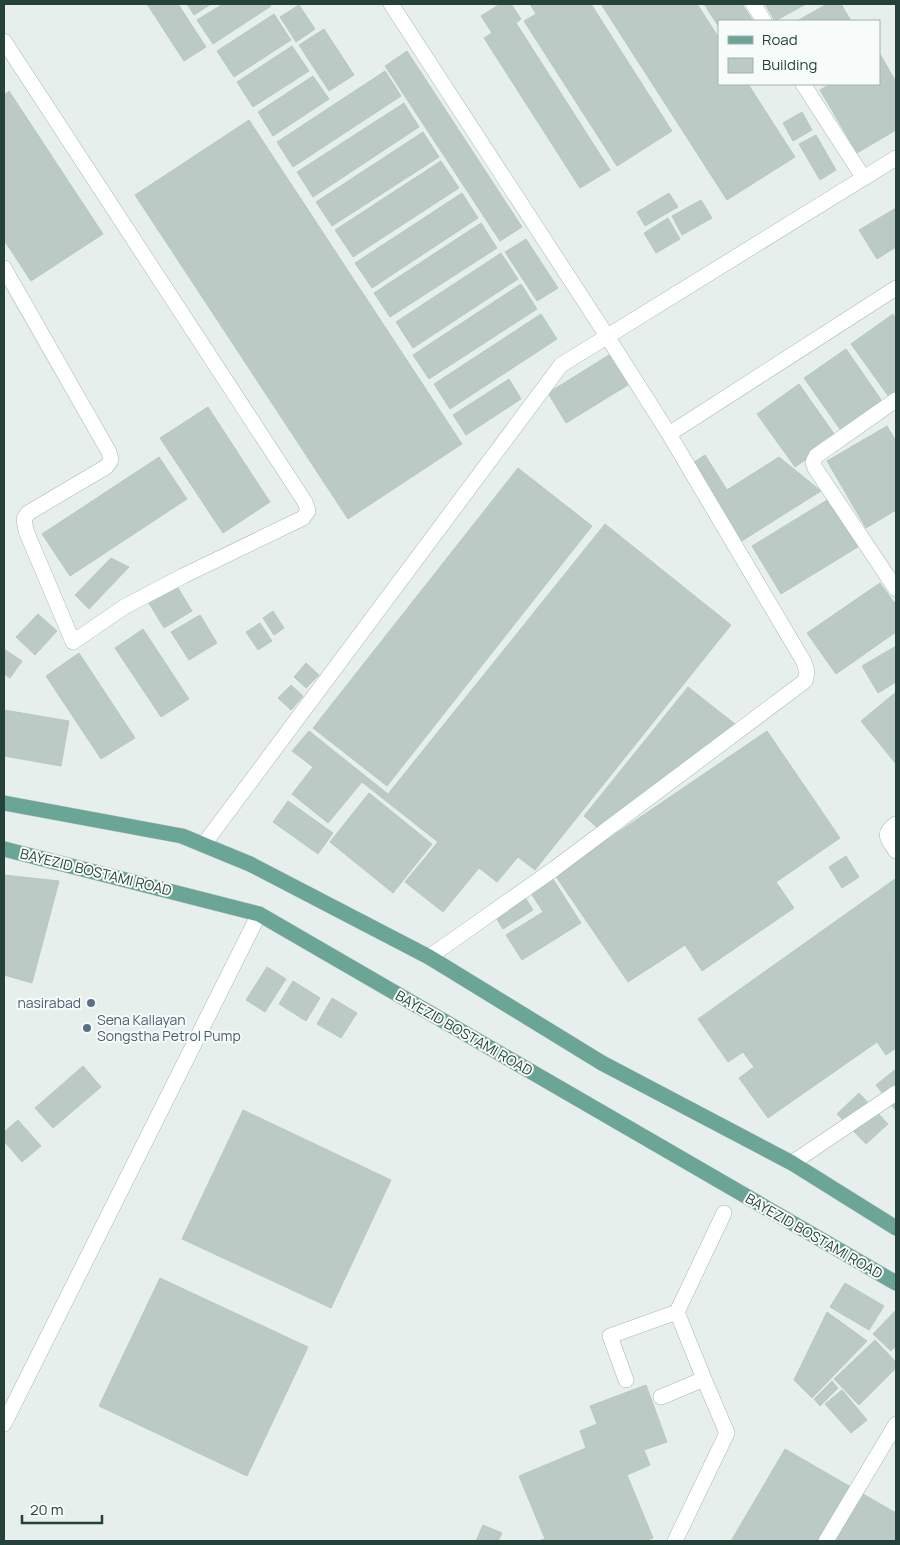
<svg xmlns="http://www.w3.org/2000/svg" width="900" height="1545" font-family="Manrope,sans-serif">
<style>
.building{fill:#bbcac4;stroke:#b8c9c2}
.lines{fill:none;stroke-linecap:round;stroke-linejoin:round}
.service-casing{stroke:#a8b8b2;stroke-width:16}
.minor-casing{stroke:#a8b8b2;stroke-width:16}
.primary-casing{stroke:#c2cac8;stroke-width:16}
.service{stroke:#fff;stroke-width:15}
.minor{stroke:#fff;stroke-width:15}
.primary{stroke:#6aa596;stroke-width:15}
.service-dot{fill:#5c6f8a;stroke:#f7fbf9;stroke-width:2}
.labels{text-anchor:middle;stroke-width:4;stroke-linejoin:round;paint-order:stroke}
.street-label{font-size:14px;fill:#24423a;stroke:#f7fbf9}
.service-label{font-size:14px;fill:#4e5e75;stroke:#f7fbf9;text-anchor:end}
</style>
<rect width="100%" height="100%" fill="#e6efeb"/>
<path class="building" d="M147 4H178L206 47 184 61Z
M187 4H211L194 15Z
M223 4H269L271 6 213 44 197 20Z
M500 4H511L521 19 516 23 610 170 580 188 484 38 492 33 481 16Z
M530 4H591L672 131 617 166 524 21 536 14Z
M601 4H697L719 38V84H748L795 157 727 200Z
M704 4H742L753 21H719V27Z
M765 4H806L775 21Z
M827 4H841L851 21H797Z
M299 5 315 29 296 42 280 17Z
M274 14 291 40 234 77 217 51Z
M324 29 354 75 329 91 299 45Z
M292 46 309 71 253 107 237 82Z
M407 51 522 227 500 241 385 66Z
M880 54 896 82V130L857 153 820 90 830 84H879Z
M385 71 401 96 293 167 277 142Z
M313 76 329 99 273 136 258 112Z
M9 91 103 234 31 281 4 240V95Z
M404 103 419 127 313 197 297 172Z
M802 112 812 130 793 141 783 123Z
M249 120 462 444 348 519 135 195Z
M423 132 439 157 332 226 316 202Z
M816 135 836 170 820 180 799 144Z
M441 161 459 188 353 257 335 230Z
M462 193 478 218 372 288 355 263Z
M669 193 678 207 645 226 637 212Z
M701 200 712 218 682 235 672 216Z
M896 208V247L877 259 859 230Z
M668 218 680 239 656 253 644 233Z
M481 223 497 248 390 317 374 293Z
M526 239 558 288 537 301 505 252Z
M501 253 518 279 413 348 396 322Z
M521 284 537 309 429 379 413 355Z
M541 314 557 339 450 409 434 384Z
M893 314 896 319V392L889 397 851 344Z
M846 349 884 404 842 432 804 378Z
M609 355 628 385 566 423 548 393Z
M509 379 521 399 466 435 453 415Z
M799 384 837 438 795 467 757 414Z
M208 407 270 502 223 533 160 438Z
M887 426 896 441V510L866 528 827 461Z
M705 455 727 490 779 457 821 491 737 544 688 466Z
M159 457 187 499 70 576 42 534Z
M518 468 592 526 387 786 313 728Z
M832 497 861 545 781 594 752 546Z
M605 524 731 625 535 870 518 857 497 882 479 868 443 912 405 882 438 842 362 782 328 823 292 794 313 767 292 751 309 731 388 794Z
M111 558 129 567 89 609 75 595Z
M175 583 192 611 164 628 147 600Z
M880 583 896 605V632L836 674 807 633Z
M273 611 284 628 274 635 263 618Z
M38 614 57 631 35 655 16 637Z
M200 615 217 643 189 660 171 632Z
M260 623 272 641 258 650 246 632Z
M143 629 189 699 161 717 115 648Z
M896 646V682L878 693 862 666Z
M4 649 22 661 10 678 4 674Z
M79 653 135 738 101 759 46 676Z
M306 663 319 675 306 688 294 677Z
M291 685 303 696 291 710 278 698Z
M688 687 735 724 599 829 584 816Z
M896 692V764L861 721Z
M4 710 69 721 61 766 4 756Z
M767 731 840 838 776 882 794 908 702 971 685 945 628 982 555 875Z
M369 793 432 844 393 893 330 842Z
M288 801 333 833 318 854 273 822Z
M846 856 859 877 842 888 829 867Z
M4 875 59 881 32 983 4 975Z
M551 876 581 923 522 960 506 935 543 912 529 890Z
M895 879 896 1048 886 1055 877 1042 768 1118 739 1078 754 1067 743 1052 728 1062 698 1019Z
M523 894 533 910 503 929 493 913Z
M267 967 286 979 265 1012 246 1000Z
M293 981 320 998 306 1021 279 1004Z
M332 998 357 1013 341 1038 317 1024Z
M83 1066 101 1087 53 1128 35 1108Z
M896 1069V1111L876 1085Z
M859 1093 888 1124 866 1144 837 1114Z
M243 1110 391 1180 331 1308 182 1239Z
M18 1120 41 1146 22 1162 4 1141V1132Z
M160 1278 308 1347 247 1476 99 1406Z
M845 1283 884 1306 869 1330 830 1307Z
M896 1310V1346L891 1351 873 1334Z
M827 1312 867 1341 812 1398 794 1380Z
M875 1340 896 1362V1368L859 1405 834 1379Z
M832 1381 838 1388 820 1406 814 1399Z
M646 1385 667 1442 644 1450 650 1465 627 1475 653 1538 644 1541H538L545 1539 519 1476 586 1448 580 1431 597 1424 590 1406Z
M842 1390 867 1420 851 1433 825 1404Z
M785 1449 896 1513V1541H731Z
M483 1525 502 1533 498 1541H476Z"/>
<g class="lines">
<g class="service-casing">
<path id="service" d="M626 1380 610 1336 677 1312 724 1213
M661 1397 704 1379 677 1312
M675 1541 727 1433 704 1379"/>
</g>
<g class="minor-casing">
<path id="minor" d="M391 4 607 336 669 434 804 662 807 672 805 681 554 869 429 957
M753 4 764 21
M4 41 305 502 308 511 303 518 183 576 124 607 73 642 26 531 24 519 28 513 106 467 111 460 109 452 4 268
M803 84 863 177
M896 400 816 456 813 462 815 468 896 589
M669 434 896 288
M896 824C881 834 888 839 896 851
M204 844 561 365 896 158
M792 1163 896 1093
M4 1424 259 914
M826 1541 896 1424"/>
</g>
<g class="primary-casing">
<path id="primary" d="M4 803 182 836 250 864 429 957 602 1063 792 1163 896 1228
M4 849 259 914 896 1283"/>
</g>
<use href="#service" class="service"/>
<use href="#minor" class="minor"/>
<use href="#primary" class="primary"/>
</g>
<g class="service-dot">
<circle cx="91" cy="1003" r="5"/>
<circle cx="87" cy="1028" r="5"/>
</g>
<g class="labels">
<g class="street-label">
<text transform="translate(96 872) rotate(14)" y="5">BAYEZID BOSTAMI ROAD</text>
<text transform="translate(464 1033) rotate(30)" y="5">BAYEZID BOSTAMI ROAD</text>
<text transform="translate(814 1236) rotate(30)" y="5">BAYEZID BOSTAMI ROAD</text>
</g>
<g class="service-label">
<text x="81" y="1008">nasirabad</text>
<text x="97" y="1025" text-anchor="start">Sena Kallayan<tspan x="97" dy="16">Songstha Petrol Pump</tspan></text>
</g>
</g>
<rect width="900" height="1545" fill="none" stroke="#24423a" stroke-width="10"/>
<rect x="718" y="20" width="162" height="65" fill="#f7fbf9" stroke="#a3b1ad"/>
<rect x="728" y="36" width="25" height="8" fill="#6aa596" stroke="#a3b1ad"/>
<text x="762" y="45" font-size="15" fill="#24423a">Road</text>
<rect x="728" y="58" width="25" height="15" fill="#bbcac4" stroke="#a3b1ad"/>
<text x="762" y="70" font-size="15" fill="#24423a">Building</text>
<path d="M22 1515v8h80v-8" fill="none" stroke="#24423a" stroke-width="2.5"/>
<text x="30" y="1515" font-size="15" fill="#24423a" stroke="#f7fbf9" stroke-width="4" paint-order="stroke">20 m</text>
</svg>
